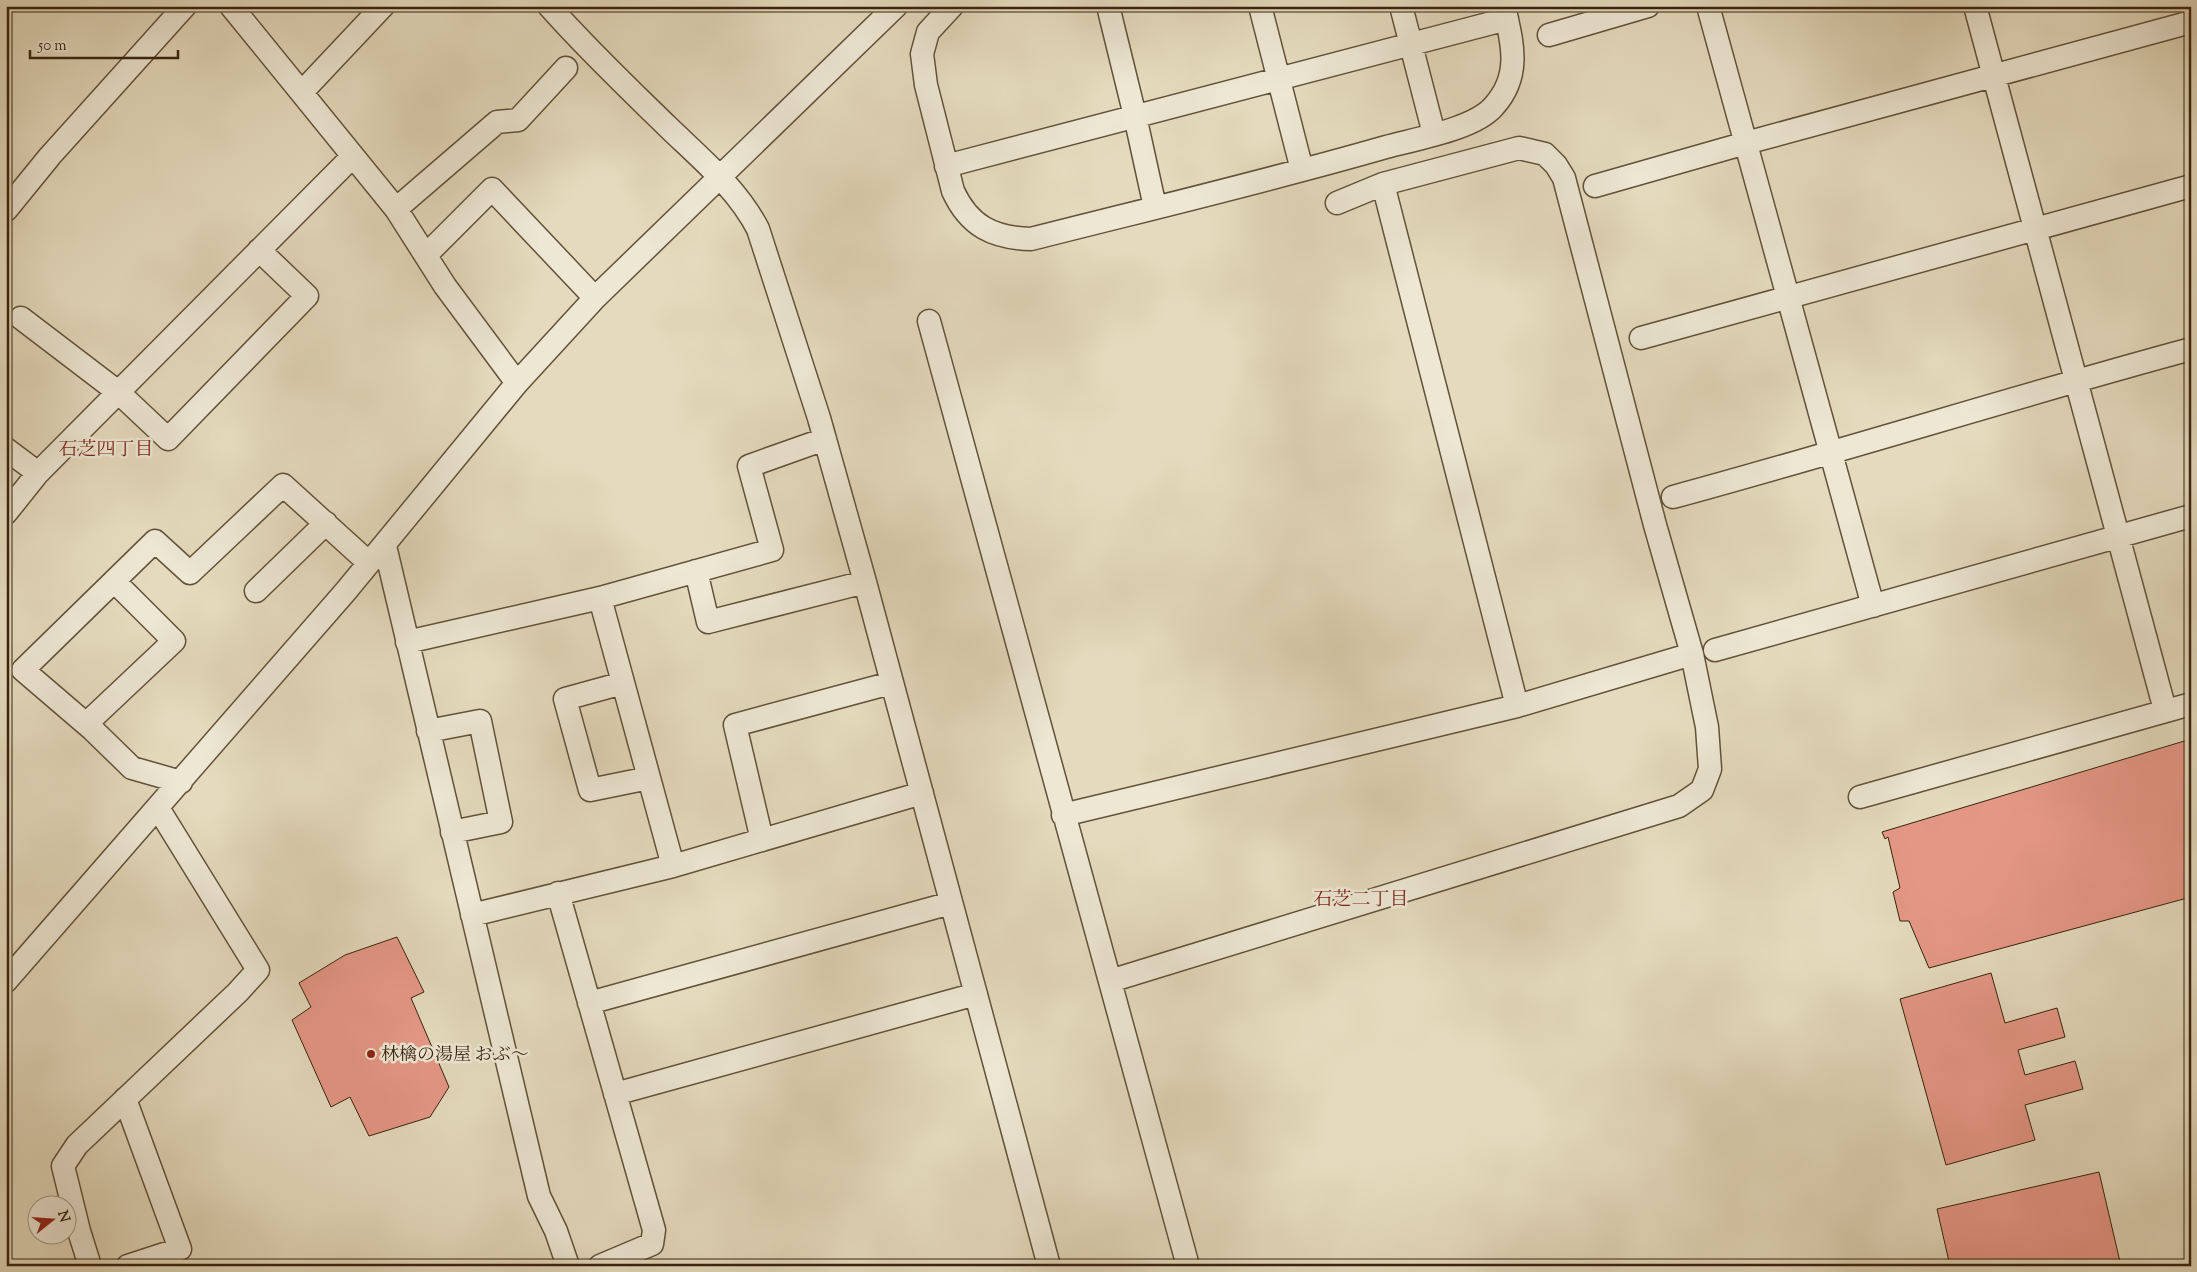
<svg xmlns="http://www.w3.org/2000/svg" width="2197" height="1272" font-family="'Sorts Mill Goudy','Noto Serif JP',serif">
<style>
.building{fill:#e59786;stroke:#37240f}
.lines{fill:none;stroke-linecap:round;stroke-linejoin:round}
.minor-casing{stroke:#62523a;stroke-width:25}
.minor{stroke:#ede7d4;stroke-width:22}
.poi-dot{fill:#8f2418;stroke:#ede7d4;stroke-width:2}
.labels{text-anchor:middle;stroke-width:5;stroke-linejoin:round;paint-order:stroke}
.poi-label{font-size:18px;fill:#37240f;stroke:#ede7d4;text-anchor:start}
.neighbourhood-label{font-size:19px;fill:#7a1f14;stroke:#ede7d4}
</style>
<rect width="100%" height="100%" fill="#e4dabd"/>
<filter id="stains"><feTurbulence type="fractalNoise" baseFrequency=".004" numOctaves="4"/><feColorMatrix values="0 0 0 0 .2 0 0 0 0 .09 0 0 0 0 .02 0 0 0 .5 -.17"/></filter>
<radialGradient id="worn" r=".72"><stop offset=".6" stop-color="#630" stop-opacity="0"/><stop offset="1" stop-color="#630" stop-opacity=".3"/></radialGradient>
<path class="building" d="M2191 739V897L1929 968 1909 921H1900L1893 892 1900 888 1888 837 1885 839 1882 832Z
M397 937 424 992 411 998 449 1087 430 1117 369 1136 350 1097 331 1107 292 1020 311 1007 299 983 345 955Z
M1991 973 2005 1023 2057 1008 2065 1037 2018 1050 2025 1075 2075 1061 2083 1089 2025 1105 2035 1140 1946 1165 1900 999Z
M2099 1172 2121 1266H1950L1937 1209Z"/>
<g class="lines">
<g class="minor-casing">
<path id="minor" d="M231 6 396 209 445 286 517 383
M549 6C587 49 627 87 667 126 700 158 737 188 758 229L819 418 865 582 1049 1266
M952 6 928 32 922 54 926 85 953 191C969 226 993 238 1031 239 1149 209 1268 181 1386 147 1415 139 1475 129 1494 106 1522 75 1512 42 1504 6
M1108 6 1135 116 1155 207
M1260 6 1302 170
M1401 6 1434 134
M1708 6 1873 606
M1975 6 2165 710
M1549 35 1648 6
M302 92 383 6
M946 166 1507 19
M1383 184 1517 706
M1595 186 1746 143 2191 22
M396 209 497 122 518 120 566 68
M6 210 50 156 185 6
M426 255 492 189 595 298
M21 318 118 392 168 439 307 296 259 250
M929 321 1188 1266
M1641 338 2191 186
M6 449 38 473 353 156
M1673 497C1846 450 2017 396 2191 349
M6 513 38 473
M385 546 539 1196 556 1231 568 1266
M696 571 708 622 865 582
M256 591 326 523
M600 598 673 866
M407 642 600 598 772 550 749 466 825 439
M1715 650 2191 516
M623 683 565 699 590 790 649 778
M86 724 174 641 114 581
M428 731 480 721 501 822 452 832
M181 782 132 768 93 730 23 670 155 541 190 573 283 485 369 563
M1860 797 2191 704
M1063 815 1517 706 1692 654
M762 840 735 725 891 683
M558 893 654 1230 652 1244 600 1266
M472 915 673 866 922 793
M6 981 346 591 517 383 595 298 896 6
M1110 981 1679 806 1702 790 1710 769 1707 727 1692 654 1655 525 1564 178 1556 165 1545 154 1519 148 1383 184 1337 203
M589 1003 951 903
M615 1094 976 994
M125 1099 180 1249 128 1266
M90 1266 79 1231 63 1166 77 1145 238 992 258 970 158 808"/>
</g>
<use href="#minor" class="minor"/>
</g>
<circle class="poi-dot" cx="371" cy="1054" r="5"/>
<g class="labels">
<g class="poi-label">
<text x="381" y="1060">林檎の湯屋 おぶ～</text>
</g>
<g class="neighbourhood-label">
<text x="106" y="455">石芝四丁目</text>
<text x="1361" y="905">石芝二丁目</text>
</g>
</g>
<rect width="2197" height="1272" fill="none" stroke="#e4dabd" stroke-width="25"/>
<rect x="8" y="8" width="2182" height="1257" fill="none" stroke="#37240f" stroke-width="2.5"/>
<rect x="12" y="12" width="2172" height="1247" fill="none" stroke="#37240f"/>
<g transform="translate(52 1220) rotate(73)"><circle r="24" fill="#ede7d4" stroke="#a49985"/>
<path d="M0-4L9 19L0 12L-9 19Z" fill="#8f2418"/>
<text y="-8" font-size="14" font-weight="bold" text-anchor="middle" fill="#37240f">N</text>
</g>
<path d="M30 50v8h148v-8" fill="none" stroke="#37240f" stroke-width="2.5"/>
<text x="38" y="50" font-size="15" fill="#37240f" stroke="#ede7d4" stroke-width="4" paint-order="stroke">50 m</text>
<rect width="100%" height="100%" filter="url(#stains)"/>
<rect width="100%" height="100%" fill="url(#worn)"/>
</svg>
